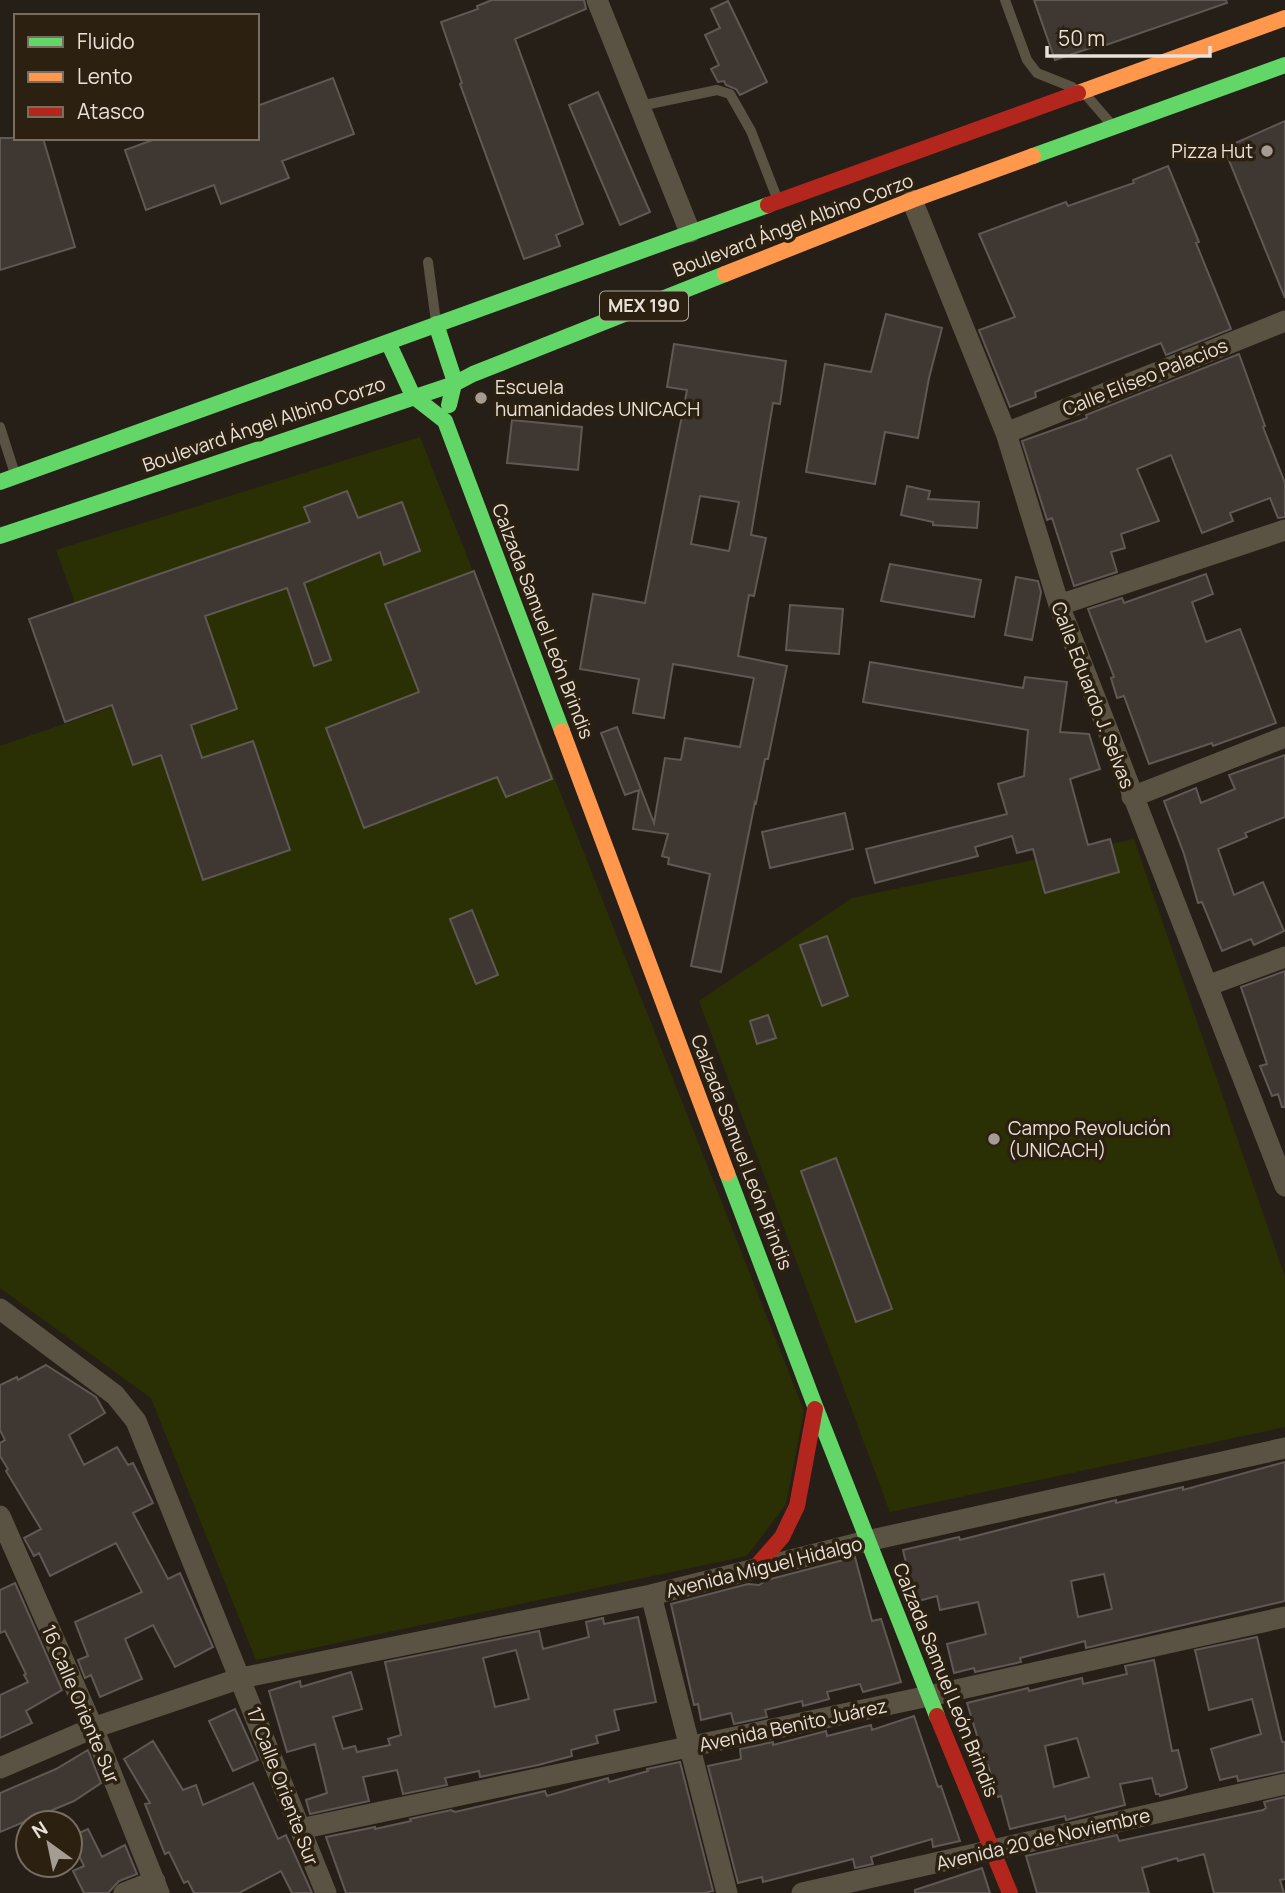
<svg xmlns="http://www.w3.org/2000/svg" width="1285" height="1893" font-family="Manrope,sans-serif">
<style>
.green{fill:#2b3004}
.building{fill:#3f3732;stroke:#605854;stroke-width:2;fill-rule:evenodd}
.lines{fill:none;stroke-linecap:round;stroke-linejoin:round}
.lane{stroke:#5a5242;stroke-width:10}
.street{stroke:#5a5242;stroke-width:21}
.fast{stroke:#63d668;stroke-width:16}
.slow{stroke:#ff974d;stroke-width:16}
.jam{stroke:#b3261e;stroke-width:16}
.poi-dot{fill:#a59c94;stroke:#2c2011;stroke-width:2.5}
.labels{text-anchor:middle;stroke-width:7;stroke-linejoin:round;paint-order:stroke}
.shield{fill:#2c2011;stroke:#b0a69c;stroke-width:2}
.shield-label{font-size:18px;font-weight:bold;fill:#e9e0d7}
.poi-label{font-size:19px;fill:#e9e0d7;stroke:#2c2011;text-anchor:start}
.street-label{font-size:19px;fill:#e9e0d7;stroke:#2c2011}
</style>
<rect width="100%" height="100%" fill="#261f17"/>
<path class="green" d="M420 437 804 1411 786 1504 747 1556 256 1660 151 1398 0 1288V746L113 707 56 550Z
M1134 839 1285 1277V1427L890 1512 699 1001 852 898Z"/>
<path class="building" d="M492 0H584L586 9 515 39 583 224 556 235 560 246 524 259 460 84 462 83 441 22 478 9 477 6Z
M1034 0H1226L1227 3 1106 45 1105 43 1055 60Z
M728 1 767 82 740 95 736 89 726 85 724 81 718 82 711 69 719 65 705 35 720 28 711 9Z
M333 78 354 134 282 161 289 178 221 204 214 185 146 210 125 150 158 138H257V106Z
M598 92 650 212 620 225 569 105Z
M1285 121V298L1224 148Z
M0 138H43L75 247 0 270Z
M1168 166 1199 242 1196 243 1231 329 1166 355 1161 343 1035 392 1036 397 1010 407 979 330 1015 317 979 234 1066 202 1068 206 1105 193 1134 183 1133 180Z
M886 314 942 328 929 378 918 438 885 432 875 484 806 472 825 364 871 372Z
M674 344 786 361 780 404 773 403 751 535 766 538 754 596 749 595 738 656 787 666 768 759H765L756 803 755 802 721 972 691 966 710 874 668 864 669 858 662 856 668 834 633 829 639 790 625 795 601 733 617 727 654 823 665 758 681 760 685 738 740 747 754 678 673 664 664 718 633 713 639 679 580 669 593 594 645 603 687 390 667 387ZM700 496 739 502 729 551 691 544Z
M1239 354 1265 426 1263 427 1285 483V517L1278 518 1270 498 1230 513 1233 521 1202 533 1171 455 1137 469 1159 521 1121 534 1125 548 1111 552 1117 572 1074 586 1052 518 1047 520 1022 441 1087 418 1086 415Z
M512 420 582 427 578 470 507 463Z
M907 486 930 491 928 499 979 502 977 528 933 525V522L901 515Z
M347 491 358 518 402 502 420 551 384 565 380 552 304 583 331 660 314 666 287 588 205 616 237 709 191 725 202 758 253 741 290 850 203 880 161 755 133 765 112 705 65 722 29 619 310 522 304 507Z
M890 564 981 580 974 617 881 601Z
M474 571 552 779 506 797 497 777 364 828 326 728 419 692 385 604Z
M1206 574 1213 594 1192 602 1206 642 1240 629 1276 723 1213 746 1212 743 1149 764 1124 696 1117 698 1111 678 1114 677 1088 609 1122 598 1124 603Z
M1016 577 1038 581 1041 592 1032 640 1005 635Z
M790 605 843 609 839 654 786 650Z
M870 662 1023 688 1025 677 1067 682 1060 732 1089 734 1100 769 1070 779 1088 845 1110 839 1119 872 1045 893 1033 849 1017 853 1012 836 975 847 978 856 875 883 866 849 1007 814 998 784 1024 776 1028 730 863 702Z
M1285 755V817L1245 833 1247 837 1218 849 1234 895 1263 882 1284 931 1254 945 1251 939 1222 951 1202 902 1198 903 1184 854 1164 801 1196 788 1201 803 1235 789 1229 775Z
M845 813 853 849 770 868 762 832Z
M472 910 498 975 476 984 450 919Z
M827 936 848 996 822 1006 800 945Z
M1285 971V1107H1282L1278 1094 1272 1096 1260 1066 1267 1064 1241 987Z
M768 1015 776 1038 757 1044 750 1021Z
M836 1158 892 1309 856 1322 801 1171Z
M46 1365 96 1397 105 1413 69 1435 84 1465 117 1447 128 1465 133 1463 153 1503 133 1513 168 1579 180 1573 213 1647 175 1667 153 1625 125 1639 142 1679 100 1697 91 1675 85 1678 78 1660 88 1656 75 1622 142 1592 116 1543 50 1576 39 1553 34 1556 24 1538 41 1529 6 1471 8 1469 0 1456V1443L5 1440 0 1430V1385L17 1377 18 1380Z
M1285 1462V1601L1086 1648 1085 1641 1020 1658 1021 1662 975 1672 974 1668 954 1673 947 1644 986 1634 978 1602 940 1610 937 1596 915 1602 903 1550 959 1537 960 1540 1104 1503 1116 1500V1503L1183 1487V1490ZM1104 1574 1112 1609 1078 1617 1071 1581Z
M855 1557 872 1621 881 1619 901 1682 863 1692 860 1684 827 1692 829 1699 803 1706 802 1701 765 1710 767 1717 734 1724 731 1713 701 1720 698 1704 694 1705 671 1604 748 1584 759 1585 767 1580Z
M15 1583 62 1690 26 1711 32 1723 0 1738V1695L28 1682 24 1675 26 1674 5 1631 0 1633V1590Z
M638 1617 656 1702 614 1710 619 1730 596 1736 598 1743 571 1750 572 1756 538 1765 480 1777 479 1771 445 1778 447 1785 403 1794 397 1770 363 1777 369 1801 310 1814 306 1800 327 1793 315 1744 287 1752 269 1691 300 1681 301 1687 351 1672 362 1709 333 1717 343 1749 355 1746 357 1752 390 1745 388 1739 401 1735 385 1662 539 1631 543 1649 589 1637 586 1622 603 1618 604 1624ZM516 1650 529 1699 495 1707 483 1658Z
M1257 1637 1282 1742H1285V1771L1238 1781 1237 1776 1220 1780 1211 1749 1261 1734 1252 1699 1209 1710 1195 1650Z
M1154 1660 1172 1751 1178 1750 1187 1787 1185 1789 1160 1796 1159 1794H1156L1152 1778 1120 1784 1125 1805 1066 1820 1065 1816 1010 1829 1001 1796 998 1797 988 1765H986L967 1703 1028 1688 1029 1691 1082 1678 1083 1684 1127 1674 1125 1666ZM1077 1738 1089 1777 1054 1787 1045 1746Z
M235 1709 258 1760 233 1771 209 1721Z
M914 1716 938 1787 941 1786 960 1841 933 1847 932 1839 871 1857 873 1864 855 1868 853 1859 763 1882 762 1877 738 1883 708 1766 741 1759 740 1749 773 1742V1745L826 1731 827 1736 871 1725 872 1730Z
M153 1741 183 1790 196 1785 203 1805 253 1783 278 1839 286 1835 312 1893H292L281 1871 239 1893H194L188 1881 184 1883 169 1852 165 1854 145 1804 150 1803 124 1759Z
M88 1750 101 1783 74 1801 0 1832V1793L56 1769Z
M680 1762 713 1891 704 1893H346L326 1837 375 1827V1829L411 1821 410 1819 451 1810 455 1812 545 1791 547 1796 608 1778 609 1782 648 1771 647 1769Z
M1285 1797V1879L1280 1880 1284 1893H1214L1204 1854 1178 1861 1177 1858 1142 1868 1149 1893H1037L1026 1856 1117 1835 1119 1841 1133 1838 1263 1810 1266 1808 1264 1802Z
M88 1829 102 1857 125 1845 137 1874 119 1881 108 1893H84L73 1871 84 1866 70 1837Z
M982 1868 990 1893H915V1890Z"/>
<g class="lines">
<path class="lane" d="M1005 0 1027 60 1037 73 1072 87
M1086 95 1112 125
M640 106 717 90 730 94 751 131 777 198
M428 262 436 322
M0 427 15 474"/>
<path class="street" d="M597 0 690 232
M912 200 1006 433 1059 605 1285 1186
M1006 433 1285 321
M1059 605 1285 530
M1132 797 1285 737
M1207 986 1285 957
M0 1309 115 1395 136 1421 326 1893
M0 1516 93 1728 159 1893
M651 1595 727 1893
M0 1768 93 1728 241 1678 651 1595 867 1541 1285 1448
M300 1829 929 1696 1285 1617
M124 1893 155 1881
M802 1893 1285 1784"/>
<path class="fast" d="M1033 156 1285 65
M436 324 453 376 454 384 449 405
M388 342 413 396 445 421 562 731
M0 482 768 205
M0 536 454 384 473 374 725 274
M727 1173 815 1406 937 1716"/>
<path class="slow" d="M1078 93 1285 18
M725 274 912 200 1033 156
M562 731 727 1173"/>
<path class="jam" d="M768 205 1078 93
M754 1569 782 1537 797 1506 815 1409
M937 1716 1010 1893"/>
</g>
<g class="poi-dot">
<circle cx="1267" cy="151" r="7"/>
<circle cx="481" cy="398" r="7"/>
<circle cx="994" cy="1139" r="7"/>
</g>
<g class="labels">
<rect class="shield" x="600" y="291.5" width="88" height="29" rx="5"/>
<g class="shield-label">
<text x="644" y="312">MEX 190</text>
</g>
<g class="poi-label">
<text x="1253" y="158" text-anchor="end">Pizza Hut</text>
<text x="495" y="394">Escuela<tspan x="495" dy="22">humanidades UNICACH</tspan></text>
<text x="1008" y="1135">Campo Revolución<tspan x="1008" dy="22">(UNICACH)</tspan></text>
</g>
<g class="street-label">
<text transform="translate(793 225) rotate(-21)" y="7">Boulevard Ángel Albino Corzo</text>
<text transform="translate(1145 377) rotate(-22)" y="7">Calle Elíseo Palacios</text>
<text transform="translate(264 424) rotate(-19)" y="7">Boulevard Ángel Albino Corzo</text>
<text transform="translate(543 621) rotate(69)" y="7">Calzada Samuel León Brindis</text>
<text transform="translate(1093 695) rotate(69)" y="7">Calle Eduardo J. Selvas</text>
<text transform="translate(742 1152) rotate(69)" y="7">Calzada Samuel León Brindis</text>
<text transform="translate(764 1567) rotate(-14)" y="7">Avenida Miguel Hidalgo</text>
<text transform="translate(946 1680) rotate(68)" y="7">Calzada Samuel León Brindis</text>
<text transform="translate(81 1704) rotate(67)" y="7">16 Calle Oriente Sur</text>
<text transform="translate(793 1725) rotate(-12)" y="7">Avenida Benito Juárez</text>
<text transform="translate(283 1786) rotate(69)" y="7">17 Calle Oriente Sur</text>
<text transform="translate(1043 1839) rotate(-13)" y="7">Avenida 20 de Noviembre</text>
</g>
</g>
<rect x="14" y="14" width="245" height="126" fill="#2c2011" stroke="#786d60" stroke-width="2"/>
<rect x="28" y="37" width="35" height="10" fill="#63d668" stroke="#786d60" stroke-width="2"/>
<text x="77" y="49" font-size="21" fill="#e9e0d7">Fluido</text>
<rect x="28" y="72" width="35" height="10" fill="#ff974d" stroke="#786d60" stroke-width="2"/>
<text x="77" y="84" font-size="21" fill="#e9e0d7">Lento</text>
<rect x="28" y="107" width="35" height="10" fill="#b3261e" stroke="#786d60" stroke-width="2"/>
<text x="77" y="119" font-size="21" fill="#e9e0d7">Atasco</text>
<g transform="translate(49 1844) rotate(327)"><circle r="33" fill="#2c2011" stroke="#786d60" stroke-width="2"/>
<path d="M0-5L12 26L0 18L-12 26Z" fill="#a59c94"/>
<text y="-10" font-size="19" font-weight="bold" text-anchor="middle" fill="#e9e0d7">N</text>
</g>
<path d="M1047 46v10h163v-10" fill="none" stroke="#e9e0d7" stroke-width="3.5"/>
<text x="1058" y="46" font-size="21" fill="#e9e0d7" stroke="#2c2011" stroke-width="5" paint-order="stroke">50 m</text>
</svg>
